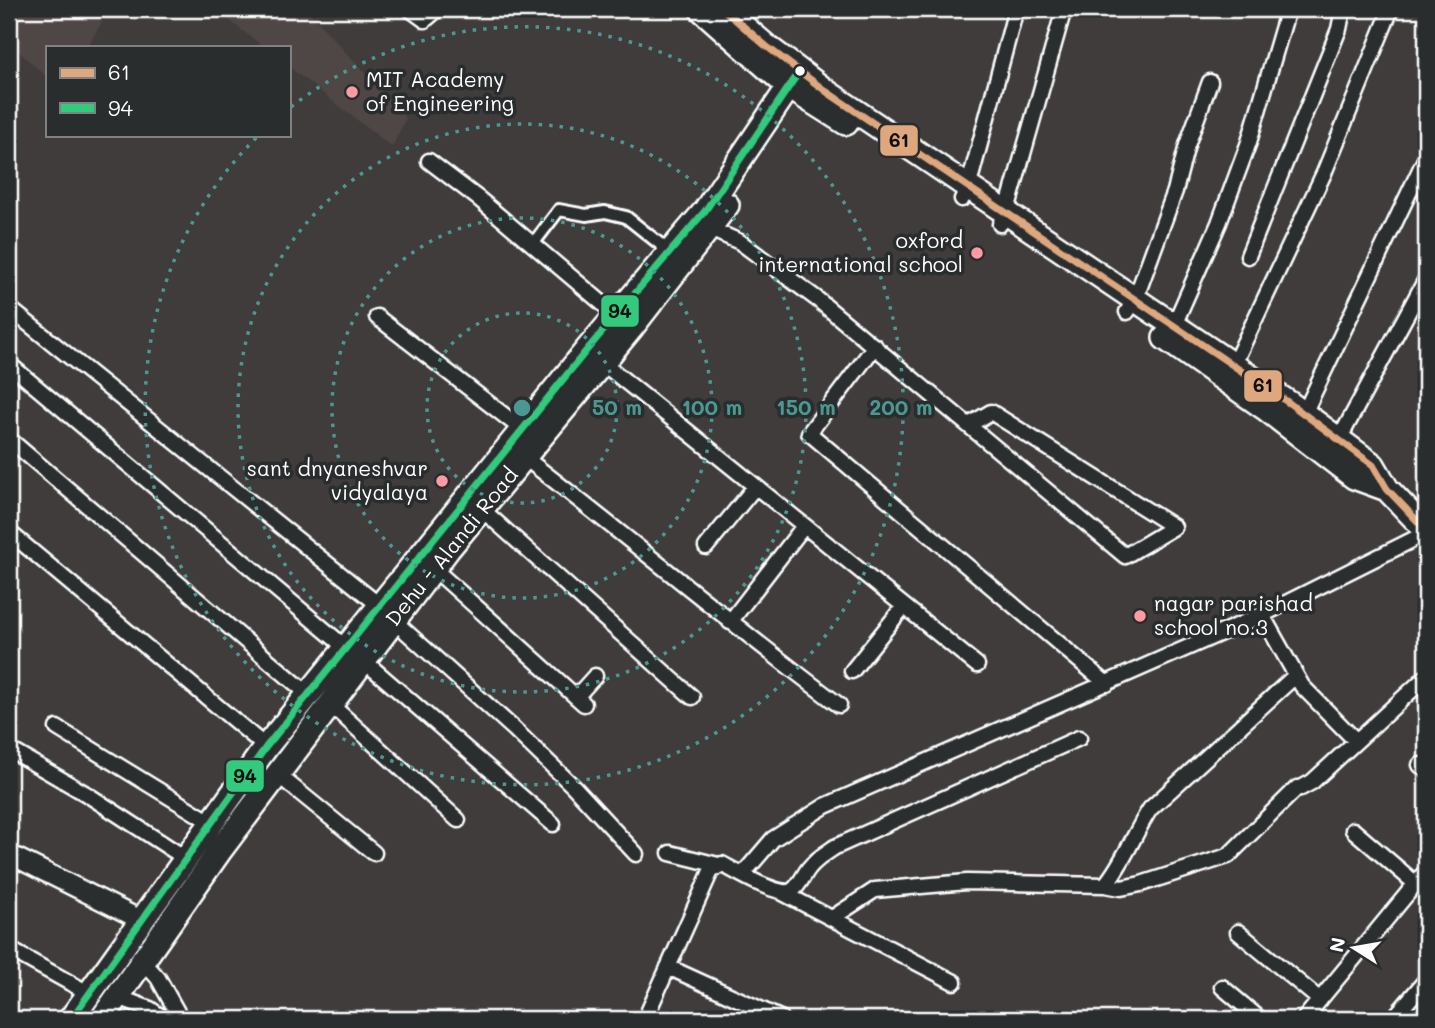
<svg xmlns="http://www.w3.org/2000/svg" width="1435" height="1028" font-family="Mali,sans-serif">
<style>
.built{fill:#4f4745}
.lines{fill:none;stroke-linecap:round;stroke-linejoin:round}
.pedestrian-casing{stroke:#fff;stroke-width:16}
.minor-casing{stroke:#fff;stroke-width:19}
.tertiary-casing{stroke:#fff;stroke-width:23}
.primary-casing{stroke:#fff;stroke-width:28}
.pedestrian{stroke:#2a2d2e;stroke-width:10}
.minor{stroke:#2a2d2e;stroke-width:14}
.tertiary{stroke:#2a2d2e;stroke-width:18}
.primary{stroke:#2a2d2e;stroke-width:23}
.bus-1-casing{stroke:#2a2d2e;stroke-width:12}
.bus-2-casing{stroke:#2a2d2e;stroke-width:12}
.bus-1{stroke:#dfa77e;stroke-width:7}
.bus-2{stroke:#33ca7d;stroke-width:7}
.ring{fill:none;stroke:#4b9892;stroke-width:3.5;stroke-dasharray:3.5 7}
.bus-dot{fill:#fff;stroke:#2a2d2e;stroke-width:2.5}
.poi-dot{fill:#ff9aa2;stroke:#2a2d2e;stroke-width:2.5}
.labels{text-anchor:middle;stroke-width:7;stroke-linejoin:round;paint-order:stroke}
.poi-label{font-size:21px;fill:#fff;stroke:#2a2d2e;text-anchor:start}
.street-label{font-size:21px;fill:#fff;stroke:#2a2d2e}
.centre{fill:#4b9892;stroke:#2a2d2e;stroke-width:3.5}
.ring-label{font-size:21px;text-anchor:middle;font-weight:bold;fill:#4b9892;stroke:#2a2d2e;stroke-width:7;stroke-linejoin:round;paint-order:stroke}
.line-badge{stroke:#2a2d2e;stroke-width:2.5}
.pale-badge-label{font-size:19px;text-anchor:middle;font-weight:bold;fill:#111}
</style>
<rect width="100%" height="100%" fill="#403c3c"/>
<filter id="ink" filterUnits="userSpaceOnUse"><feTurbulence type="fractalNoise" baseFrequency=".0143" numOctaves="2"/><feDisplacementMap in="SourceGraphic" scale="14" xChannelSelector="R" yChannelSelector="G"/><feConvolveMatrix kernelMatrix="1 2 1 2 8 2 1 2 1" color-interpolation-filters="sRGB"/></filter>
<g filter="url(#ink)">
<path class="built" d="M9 9H105L99 18 102 22 87 47H47V77L9 43Z
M214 9H306L406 118 392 147 289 67V47H264Z"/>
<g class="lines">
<g class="pedestrian-casing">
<path id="pedestrian" d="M533 244 559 210 586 215 605 212 626 217 670 252"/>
</g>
<g class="minor-casing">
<path id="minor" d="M410 9 425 20 438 9
M429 161 479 199 622 320
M962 199 968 188 1016 9
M1000 224 1006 214 1064 9
M710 229 740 242 817 299 1125 556 1174 527 991 412 969 425
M1248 256 1339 29 1343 9
M9 308 380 606
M1127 312 1135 300 1175 191 1187 145 1210 82
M377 317 523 430
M1171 332 1219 223 1249 142 1288 9
M875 346 809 433 1107 684
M599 360 904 606 852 671
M9 364 346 648
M1228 371 1233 366 1324 173 1391 9
M1301 420 1426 157
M9 439 308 694
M1335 447 1426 279
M524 457C630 539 732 625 839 705
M476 504 692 697
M9 532 266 747
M706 547 755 487
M433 568 584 704
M904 606 977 665
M1262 615 1302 686 1356 741
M393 620 514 729 574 787 636 854
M730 622 804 526
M363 660 553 824
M576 697 595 676
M330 704 458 820
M57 728 212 823
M9 749 88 795 185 858
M1420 765 1426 769
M277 774 374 853
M1353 830 1416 884
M670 853 718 865
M743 874 773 839 825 806 1262 615 1426 533
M1105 885C1124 862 1134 834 1150 809L1296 675
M783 893 954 982
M832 918 875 890 967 882 1105 885 1121 888 1141 884 1228 856 1297 788H1301L1312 782 1426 677
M1238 932 1320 1000
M9 949 90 994
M139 957 158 978 181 1019
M668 967 782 1019
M1222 987 1260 1019
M118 997 150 1009 164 1019
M645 1019 711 871 722 864C735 871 781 899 793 890 800 885 804 874 809 868 816 859 826 853 835 847L1079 738
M1304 1019 1426 871
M1393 1019 1426 980"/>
</g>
<g class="tertiary-casing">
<path id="tertiary" d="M9 854 143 921"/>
</g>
<g class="primary-casing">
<path id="primary" d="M701 9 789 87 846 123
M723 9 766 46 827 92 1289 403 1373 465 1387 489 1426 530
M1165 338 1265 408 1354 477 1387 489
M71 1019 266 747 586 351 705 211 799 72
M102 1019 221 849 448 549 632 327 727 205"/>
</g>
<use href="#pedestrian" class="pedestrian"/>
<use href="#minor" class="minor"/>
<use href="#tertiary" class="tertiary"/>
<use href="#primary" class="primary"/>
<g class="bus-1-casing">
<path id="bus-1" d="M723 9 766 46 827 92 1289 403 1373 465 1387 489 1426 530"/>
</g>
<g class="bus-2-casing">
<path id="bus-2" d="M71 1019 266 747 586 351 705 211 799 72"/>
</g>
<use href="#bus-1" class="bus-1"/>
<use href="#bus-2" class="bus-2"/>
</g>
</g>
<g class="ring">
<circle cx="522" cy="408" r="95"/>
<circle cx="522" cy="408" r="190"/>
<circle cx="522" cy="408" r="284"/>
<path d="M291 107A379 379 0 1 1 259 135"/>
</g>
<circle class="bus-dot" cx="800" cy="71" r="6"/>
<g class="poi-dot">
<circle cx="352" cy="92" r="7"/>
<circle cx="977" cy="253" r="7"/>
<circle cx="442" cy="481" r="7"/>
<circle cx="1140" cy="616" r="7"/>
</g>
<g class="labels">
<g class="poi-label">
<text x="366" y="87">MIT Academy<tspan x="366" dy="24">of Engineering</tspan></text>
<text x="963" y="248" text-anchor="end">oxford<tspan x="963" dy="24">international school</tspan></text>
<text x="428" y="476" text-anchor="end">sant dnyaneshvar<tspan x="428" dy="24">vidyalaya</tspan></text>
<text x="1154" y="611">nagar parishad<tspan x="1154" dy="24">school no.3</tspan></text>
</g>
<g class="street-label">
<text transform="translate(452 547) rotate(-51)" y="7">Dehu - Alandi Road</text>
</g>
</g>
<circle cx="522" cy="408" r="10" class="centre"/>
<g class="ring-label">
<text x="617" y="415">50 m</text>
<text x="712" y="415">100 m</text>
<text x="806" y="415">150 m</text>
<text x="901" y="415">200 m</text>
</g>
<g class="line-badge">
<rect x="879" y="124" width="40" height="33" rx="7" fill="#dfa77e"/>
<rect x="600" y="294" width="40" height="34" rx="7" fill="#33ca7d"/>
<rect x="1243" y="369" width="40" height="34" rx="7" fill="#dfa77e"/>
<rect x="225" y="759" width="40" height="34" rx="7" fill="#33ca7d"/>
</g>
<g class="pale-badge-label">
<text x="899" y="147">61</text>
<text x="620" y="318">94</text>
<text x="1263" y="392">61</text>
<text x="245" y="783">94</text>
</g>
<rect width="1435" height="1028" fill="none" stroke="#2a2d2e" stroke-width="35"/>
<rect x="18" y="18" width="1400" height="993" fill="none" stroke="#fff" stroke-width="2.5" filter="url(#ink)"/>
<rect x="46" y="46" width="245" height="91" fill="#2a2d2e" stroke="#7f8182" stroke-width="2"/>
<rect x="60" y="68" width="35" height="10" fill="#dfa77e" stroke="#7f8182" stroke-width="2"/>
<text x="108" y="80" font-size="21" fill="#ffffff">61</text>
<rect x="60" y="103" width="35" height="10" fill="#33ca7d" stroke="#7f8182" stroke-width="2"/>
<text x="108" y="116" font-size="21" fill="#ffffff">94</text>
<g transform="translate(1354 948) rotate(281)" stroke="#2a2d2e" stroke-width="5" paint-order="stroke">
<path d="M0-5L12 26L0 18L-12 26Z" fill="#ffffff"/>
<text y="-10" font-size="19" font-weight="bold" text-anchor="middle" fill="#ffffff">N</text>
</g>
</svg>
